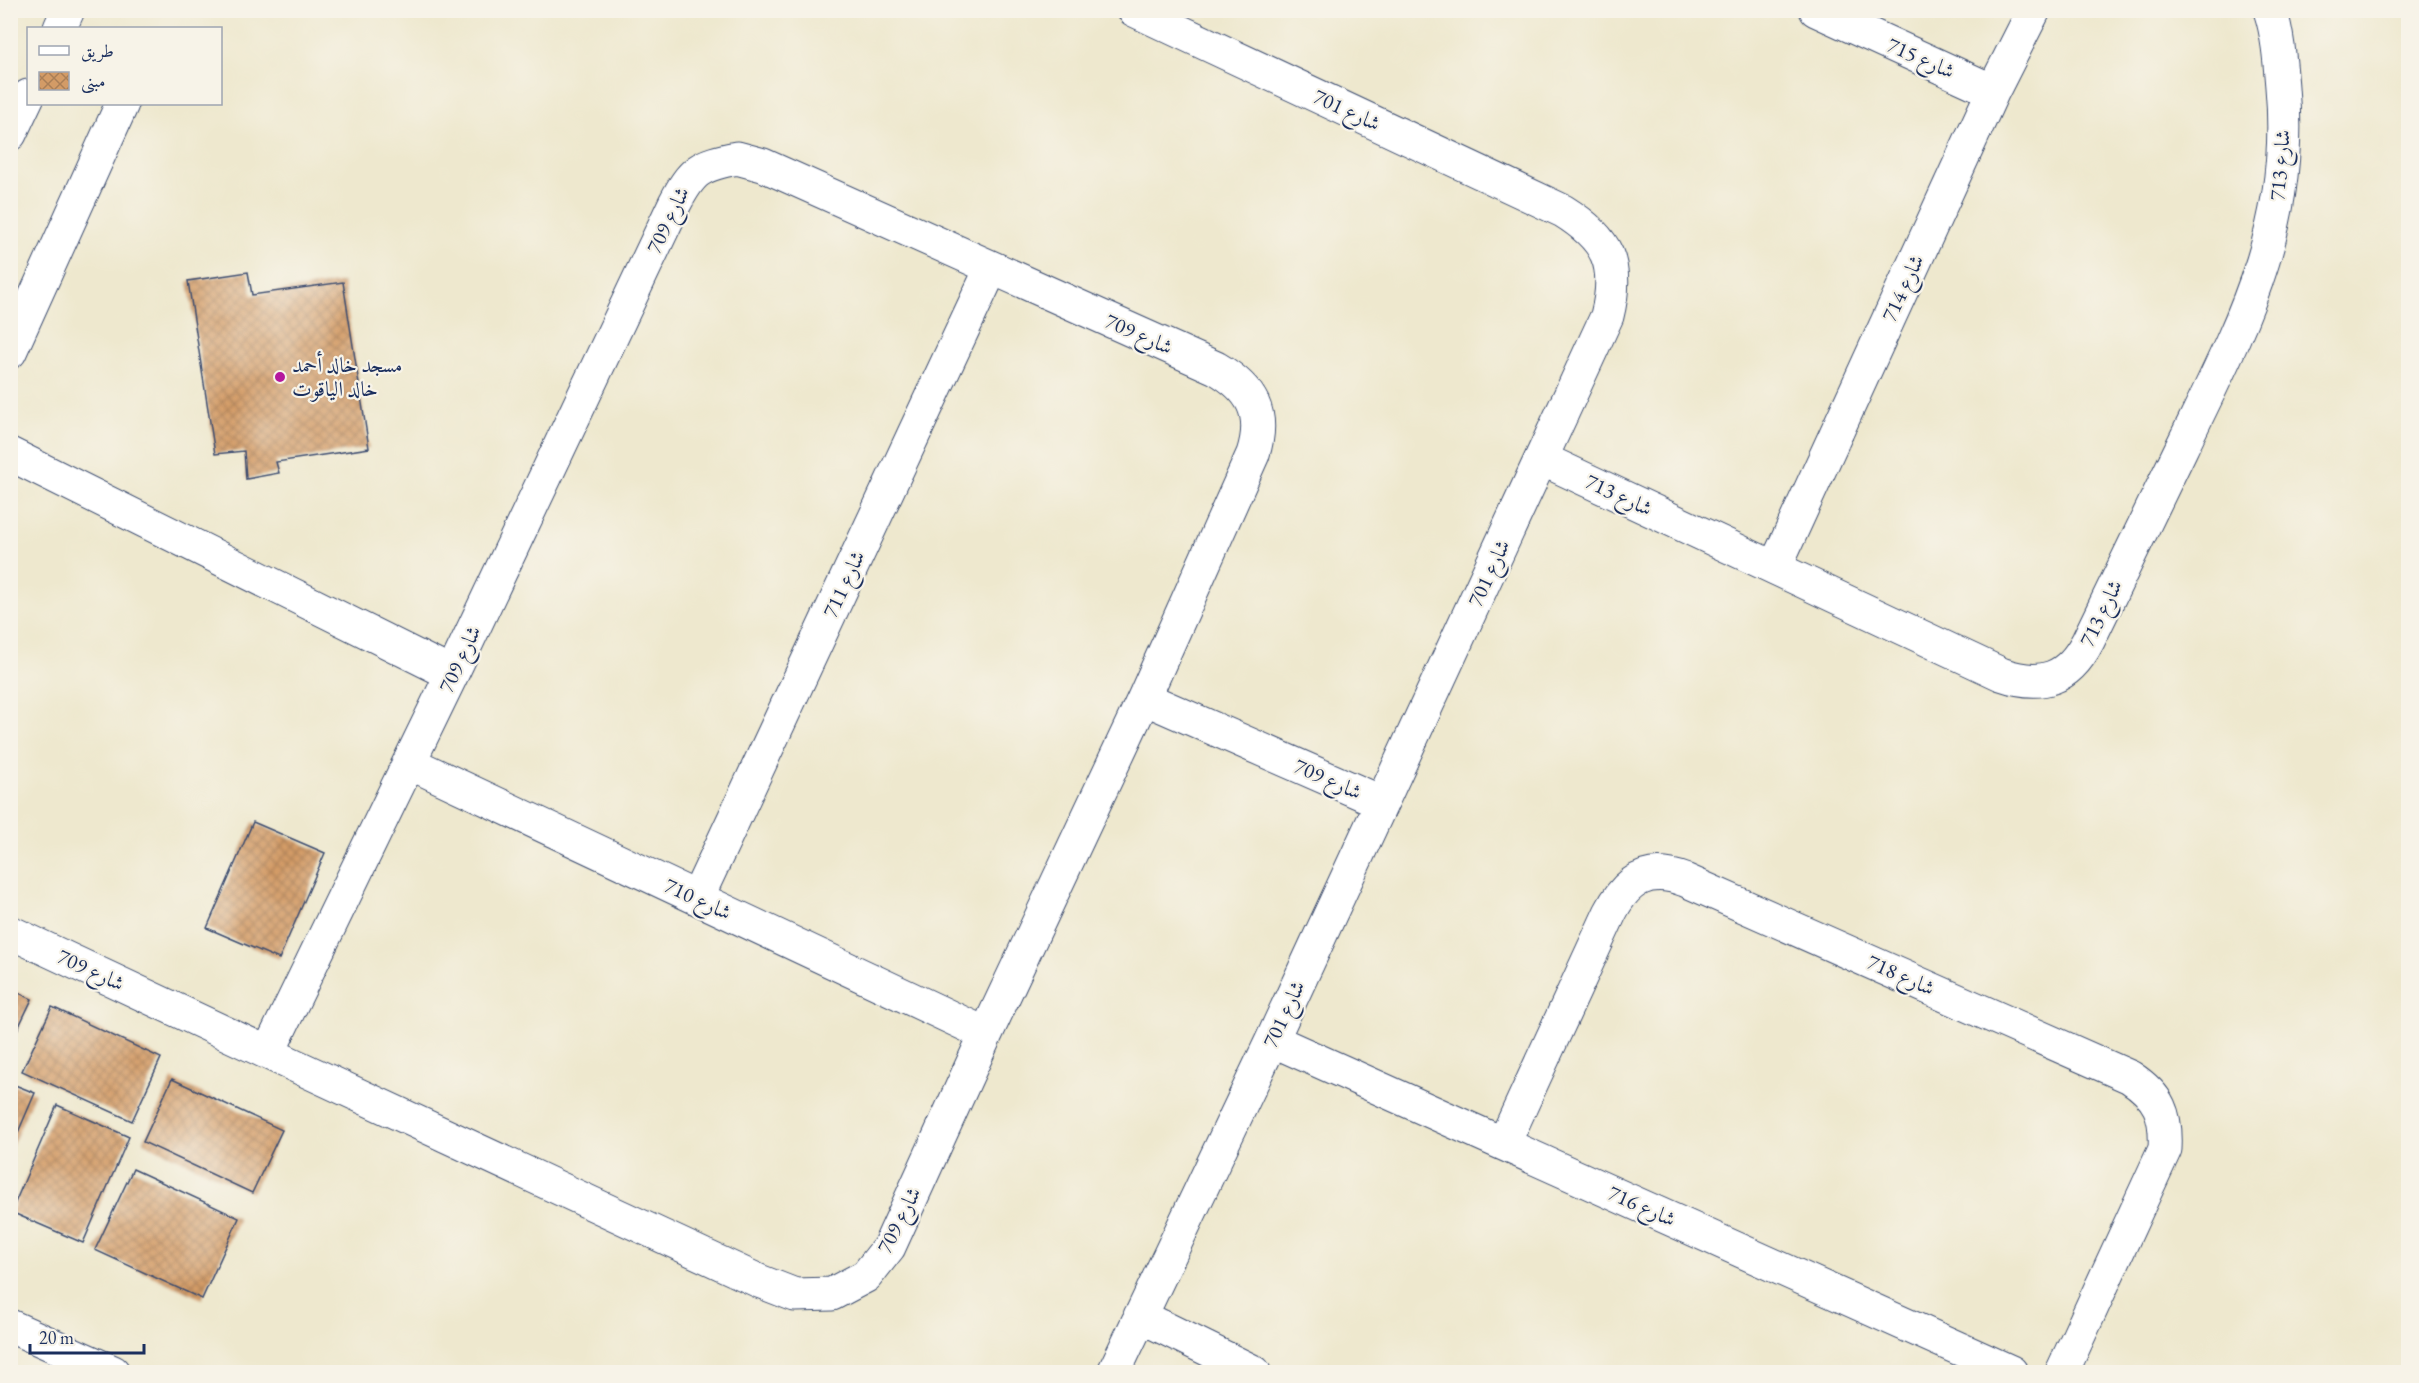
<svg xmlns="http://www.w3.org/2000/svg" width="2419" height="1383" font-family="'EB Garamond',Amiri,serif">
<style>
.building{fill:url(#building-cross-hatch)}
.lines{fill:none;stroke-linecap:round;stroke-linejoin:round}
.minor-casing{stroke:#3b4b6f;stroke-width:35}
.minor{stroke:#fff;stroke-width:33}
.poi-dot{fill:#b5179e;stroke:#f7f3e8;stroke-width:2}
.labels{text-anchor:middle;stroke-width:4.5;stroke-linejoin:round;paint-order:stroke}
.street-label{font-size:21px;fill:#1b2f5e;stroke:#f7f3e8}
.poi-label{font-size:21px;fill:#1b2f5e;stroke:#f7f3e8;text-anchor:start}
</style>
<defs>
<pattern id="building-cross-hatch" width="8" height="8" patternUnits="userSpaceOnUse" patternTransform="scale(1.5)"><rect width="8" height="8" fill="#d39b66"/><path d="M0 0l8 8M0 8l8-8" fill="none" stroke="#aa7f57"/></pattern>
</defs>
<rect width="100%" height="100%" fill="#f7f3e8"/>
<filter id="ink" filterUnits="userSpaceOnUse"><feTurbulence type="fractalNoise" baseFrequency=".0167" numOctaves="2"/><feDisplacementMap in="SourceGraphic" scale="12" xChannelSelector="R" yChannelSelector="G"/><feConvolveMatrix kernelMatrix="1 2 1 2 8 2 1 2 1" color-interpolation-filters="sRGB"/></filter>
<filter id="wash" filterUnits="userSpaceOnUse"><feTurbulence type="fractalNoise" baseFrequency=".008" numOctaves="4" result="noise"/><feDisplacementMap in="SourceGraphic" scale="24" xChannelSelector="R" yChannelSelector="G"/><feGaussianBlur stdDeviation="1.35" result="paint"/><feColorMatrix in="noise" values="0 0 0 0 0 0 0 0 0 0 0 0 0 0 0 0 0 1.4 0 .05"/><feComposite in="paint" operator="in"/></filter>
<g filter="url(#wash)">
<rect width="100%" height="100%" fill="#eee8ce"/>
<g id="blocks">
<path class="building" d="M248 272 252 295 343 282 369 448 276 462 279 473 246 479 244 451 215 454 188 281Z
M253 822 325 853 279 959 207 928Z
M10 989 32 999 10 1045Z
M52 1007 161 1058 132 1121 22 1071Z
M172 1079 282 1130 252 1193 143 1142Z
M10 1083 35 1093 10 1151Z
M57 1105 129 1137 83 1243 11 1212Z
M133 1169 239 1218 202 1299 95 1250Z"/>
</g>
</g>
<g filter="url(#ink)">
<use href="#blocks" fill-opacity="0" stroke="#3b4b6f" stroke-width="1.5"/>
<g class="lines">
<g class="minor-casing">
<path id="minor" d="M1816 10 1993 91
M60 28 68 10
M10 134 28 96
M737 158 763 165 1216 368C1252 389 1266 413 1253 454L1144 698 986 1034 889 1247 866 1276 832 1294 795 1295 759 1281 268 1053 452 674 675 203C692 170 700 165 737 158Z
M10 352 122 104
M10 454 452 674
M1542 459 2001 674C2041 688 2068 680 2088 641 2119 577 2150 513 2181 449 2240 327 2295 227 2282 87 2280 62 2278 34 2270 10
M1775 567 1993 91 2034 10
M1144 698 1381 802
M410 763 986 1034
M697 898 991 269
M10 932 268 1053
M1272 1040 2011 1372
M1504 1143 1610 913C1627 879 1649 866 1685 880L2130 1077C2159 1096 2167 1114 2165 1149L2062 1372
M1140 1316 1254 1372
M10 1326 113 1372
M1114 1372 1272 1040 1607 316C1620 264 1608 239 1563 211L1134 10"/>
</g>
<use href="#minor" class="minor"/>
</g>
</g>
<circle class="poi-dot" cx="280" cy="377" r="6"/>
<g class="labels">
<g class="street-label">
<text transform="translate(1921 58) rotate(24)" y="7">شارع 715</text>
<text transform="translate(1347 110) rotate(25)" y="7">شارع 701</text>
<text transform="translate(2280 165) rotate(-85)" y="7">شارع 713</text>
<text transform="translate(668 220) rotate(-64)" y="7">شارع 709</text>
<text transform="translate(1903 288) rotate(-65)" y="7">شارع 714</text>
<text transform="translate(1139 334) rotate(24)" y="7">شارع 709</text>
<text transform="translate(1619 495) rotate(25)" y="7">شارع 713</text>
<text transform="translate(1489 573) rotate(-65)" y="7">شارع 701</text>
<text transform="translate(844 584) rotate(-65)" y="7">شارع 711</text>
<text transform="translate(2101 613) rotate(-64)" y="7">شارع 713</text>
<text transform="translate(460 659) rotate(-65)" y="7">شارع 709</text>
<text transform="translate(1328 779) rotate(24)" y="7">شارع 709</text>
<text transform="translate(698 899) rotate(25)" y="7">شارع 710</text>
<text transform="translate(91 970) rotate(25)" y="7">شارع 709</text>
<text transform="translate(1901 975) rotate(24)" y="7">شارع 718</text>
<text transform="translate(1284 1014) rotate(-65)" y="7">شارع 701</text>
<text transform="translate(1642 1206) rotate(24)" y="7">شارع 716</text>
<text transform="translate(899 1220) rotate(-63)" y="7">شارع 709</text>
</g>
<g class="poi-label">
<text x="292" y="372">مسجد خالد أحمد<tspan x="292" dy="24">خالد الياقوت</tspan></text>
</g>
</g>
<rect width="2419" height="1383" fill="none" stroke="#f7f3e8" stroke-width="36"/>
<rect x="27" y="27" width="195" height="78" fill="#f7f3e8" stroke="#9fa5b1" stroke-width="1.5"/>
<rect x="39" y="46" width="30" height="9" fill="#ffffff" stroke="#9fa5b1" stroke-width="1.5"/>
<text x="81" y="57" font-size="18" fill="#1b2f5e">طريق</text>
<rect x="39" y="72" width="30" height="18" fill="url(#building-cross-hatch)" stroke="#9fa5b1" stroke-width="1.5"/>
<text x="81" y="87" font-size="18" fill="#1b2f5e">مبنى</text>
<path d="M30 1344v9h114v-9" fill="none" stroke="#1b2f5e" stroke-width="3"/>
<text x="39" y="1344" font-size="18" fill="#1b2f5e" stroke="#f7f3e8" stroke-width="4.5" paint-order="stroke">20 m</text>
</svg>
